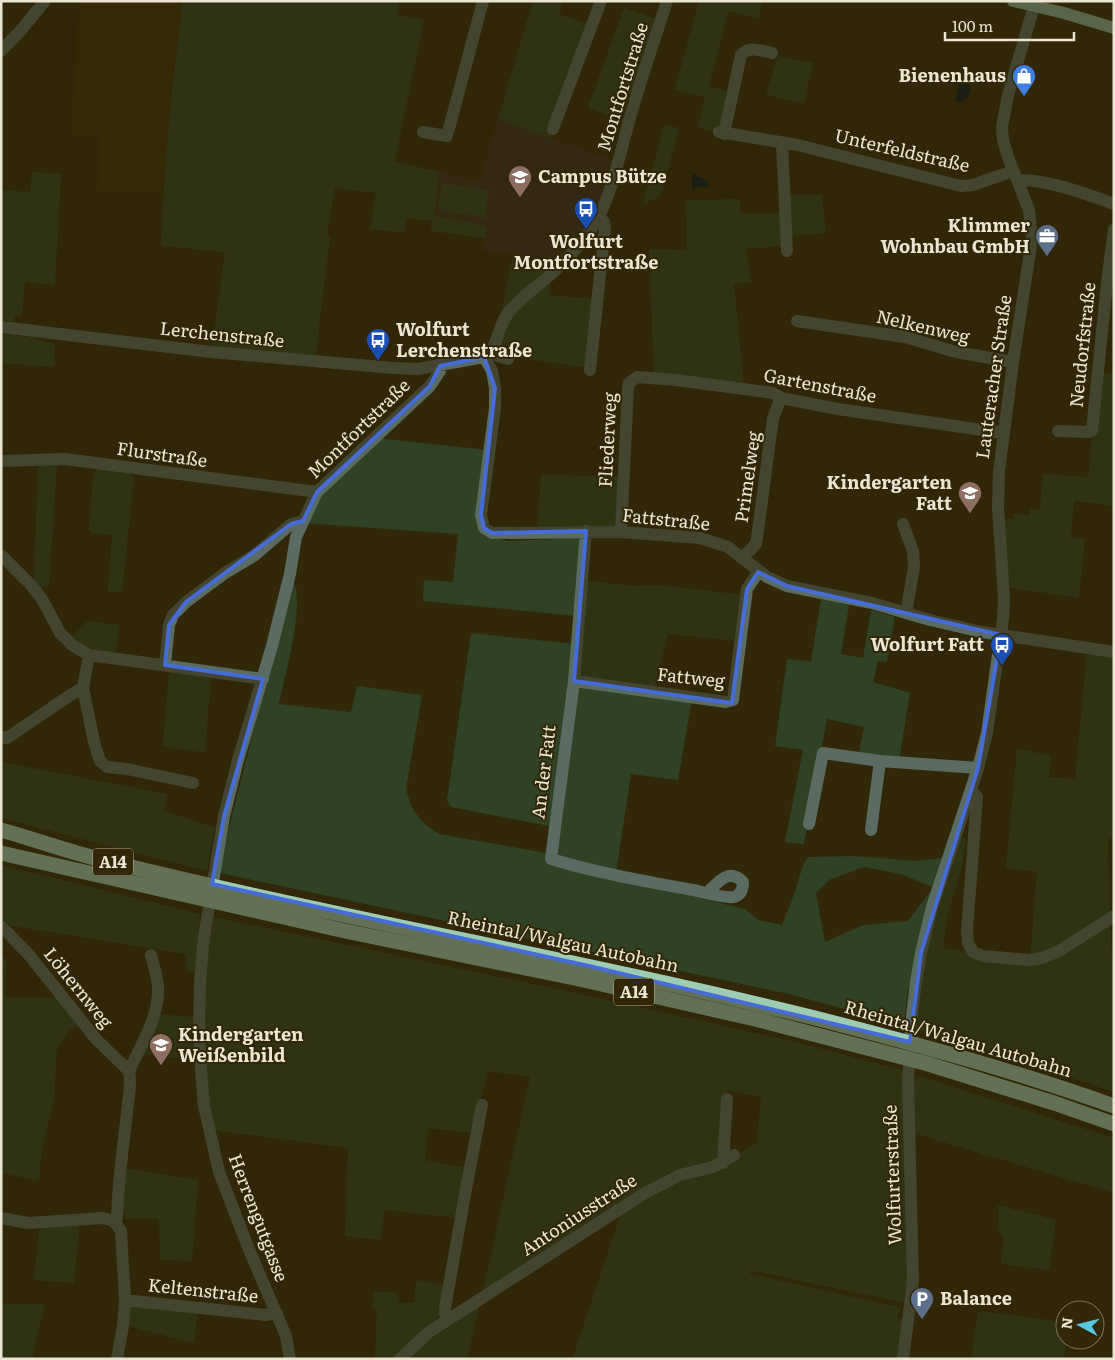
<svg xmlns="http://www.w3.org/2000/svg" width="1115" height="1360" font-family="Literata,serif">
<style>
.commercial{fill:#3b2c20}
.built{fill:#3a2c03}
.green{fill:#2f4225;fill-rule:evenodd}
.water{fill:#021621}
.lines{fill:none;stroke-linecap:round;stroke-linejoin:round}
.minor{stroke:#5a6c62;stroke-width:12}
.major{stroke:#8bb19c;stroke-width:12}
.highway{stroke:#9eccb3;stroke-width:15}
.marked{fill:none;stroke:#466cd7;stroke-width:4;stroke-linejoin:round}
.labels{text-anchor:middle;stroke-width:4;stroke-linejoin:round;paint-order:stroke}
.shield{fill:#322708;stroke:#b4ac97;stroke-width:1}
.shield-label{font-size:16px;font-weight:bold;fill:#ece5d4}
.poi-label{font-size:18px;font-weight:bold;fill:#ece5d4;stroke:#322708;text-anchor:end}
.street-label{font-size:18px;fill:#ece5d4;stroke:#322708}
</style>
<rect width="100%" height="100%" fill="#322708"/>
<path class="commercial" d="M498 119 616 161 597 215 560 261 483 251 486 226 434 216 439 172 479 181Z"/>
<path class="built" d="M79 1H183L172 79 163 194 98 190 100 136 72 134Z"/>
<path class="green" d="M183 1H400L397 15 424 20 395 161 439 172 434 216 486 226 485 238 431 231 432 221 407 218 404 233 370 229 376 193 335 188 327 232 330 238 315 361 212 347 225 252 161 246C164 164 172 83 183 1Z
M533 1H563L559 14 591 25 549 138 498 119Z
M699 1H763L758 18 728 11 709 86 731 92 723 133 698 128 705 97 675 89Z
M624 8 655 18 633 92 627 96 620 119 588 108Z
M778 56 813 63 804 103 766 95Z
M664 125 679 128 662 192 656 199 643 203Z
M32 172 61 174 55 285 25 282 22 316 15 315 14 322 1 320V190L30 192Z
M442 183 489 191 485 218 438 210Z
M786 195H822L826 233 789 236 784 246 746 249 751 282 734 284 744 385 654 375 649 249 687 250 686 200 740 199V213H786Z
M513 255 551 259 550 295 594 299 587 368 502 355 493 352Z
M1 334 36 338V340L55 344 54 367 1 363Z
M1099 373 1114 374V506L1074 501 1071 538 1085 539 1079 598 1007 587 1004 519H1013L1014 514 1030 515V509L1040 510 1043 474 1088 477Z
M377 438 487 450 480 527 484 536 509 541 582 538 580 580 634 586 658 585 745 595 739 641 668 634 653 693 692 699 678 780 631 774 616 873 678 891 695 897 745 909 758 920 782 925 795 892 803 865 808 857 854 856 917 861 949 857 956 834 966 839 963 863 947 916 943 948 1030 961 1037 872 1006 868 1017 748 1051 756 1049 777 1075 779 1087 650 1114 653V838L1108 839 1110 924 1114 989V1092L1051 1071 917 1030 921 990 908 989 904 1025 789 994 220 873 228 831 292 579C307 600 284 678 279 704L351 712 357 686 422 695 406 789 411 806 417 815 426 825 439 834 546 853 549 826 451 807 447 800 471 633 575 644 577 616 423 601 424 580 453 582 458 534 304 523 325 489ZM864 867 901 874 932 887 931 890 908 921 863 925 825 942 816 893 829 880Z
M38 464H57L49 587H38L34 580Z
M99 468 125 472 134 477 122 593 108 592 112 535 92 533 89 530 93 475 95 471Z
M541 475 620 476 617 524 615 527 537 528Z
M821 599 849 605 841 654 863 658 871 610 895 617 887 662 878 661 873 682 910 693 899 761 858 757 864 727 827 719 804 844 785 842 803 750 775 746 787 659 811 661Z
M87 621 119 625 116 653C95 650 88 649 71 637Z
M169 670 211 676 205 753 163 746Z
M1 762 167 794 164 811 215 827 207 871 1 818Z
M1 865 200 914 199 927 212 930 213 917 595 997 791 1041 902 1070V1081L914 1084 915 1075 1114 1138V1193L916 1134 910 1207 911 1281 909 1304 770 1274 751 1271 750 1274 898 1307 901 1312 897 1315 898 1319 902 1318V1320L898 1359H572L623 1208 661 1186 681 1178 715 1167 757 1143 761 1097 727 1090 722 1162 713 1166 681 1173 643 1192 611 1212 590 1230 510 1282 482 1295 530 1077 488 1071 473 1133 428 1128 425 1160 466 1168 457 1218 385 1210 380 1240 345 1236 348 1148 212 1130 205 1086 202 1004 203 975 186 971V954L12 926 1 918Z
M1 952 6 962 5 998 61 997 80 1023 68 1032 57 1048 54 1100 42 1146 39 1179 35 1180 1 1173Z
M156 1014 193 1017V1060L143 1054Z
M124 1168 198 1180 192 1261 160 1260 159 1219H125L124 1209 120 1208Z
M997 1205 1056 1220 1049 1270 1001 1264 1004 1239 998 1229 999 1210Z
M80 1220 74 1283 34 1280 40 1223Z
M416 1280 446 1285 441 1325 480 1302 467 1359H375L377 1310 372 1309 374 1291 398 1293 399 1303H414Z
M125 1300 198 1309 194 1343 124 1325Z
M1 1304H45L32 1359H1Z
M978 1311 1065 1322V1340H1066L1064 1359H971Z"/>
<path class="water" d="M964 82 970 84C972 92 968 101 959 103L955 100 959 84H962Z
M695 173 697 177H701L709 184 707 188 698 186 695 189H692V176Z"/>
<g class="lines">
<path class="minor" d="M1 51 22 29 45 1
M553 129 601 1
M423 132 447 136 483 1
M719 132 798 145 961 186 973 185 1013 171
M724 134 741 55C750 45 761 51 772 53
M782 143 787 251
M1018 180C1046 179 1087 194 1114 204
M797 321 905 337 956 352 1013 362
M1 327 211 352 393 368 418 369 484 357C499 347 497 326 509 312 520 298 535 288 549 276 562 265 582 243 592 228 612 199 621 148 631 114 642 76 655 39 667 1
M491 352 498 356 508 359
M484 357 492 371 495 388V408L481 515 484 528 492 533 621 532 700 538 728 547 767 577 787 586 872 603 930 620 982 632 1114 652
M590 370 605 228 604 222 599 217
M1058 431 1089 432 1092 430 1107 283 1114 229
M1 461 65 459 317 492
M903 524 913 551 914 567 906 613
M586 531 574 681 551 859C597 873 645 881 693 890 703 892 725 899 734 897 741 895 743 889 743 882 728 867 718 883 707 893
M621 532 628 388 629 383 637 377 676 380 773 393 781 398 838 409 1003 433
M1 555 30 584 42 599 60 633 72 645 89 655 263 679
M743 557 756 544 757 538 773 418 781 398
M165 665 169 625 173 615 186 602 225 573 255 555 291 524 303 521
M574 681 726 702 733 700 747 589 758 572
M83 688 94 742 100 761 107 767 127 769 193 783
M1 737 7 738 72 694 83 688 89 655
M971 790 977 797 967 930 968 943 973 952 983 956 1029 960 1042 958 1059 951 1114 916
M809 824 823 753 880 761 978 768
M871 830 880 761
M1 926 30 956 96 1039 129 1071
M723 1163 727 1099
M1 1218 28 1223 103 1218 114 1221
M125 1300 266 1315 277 1313
M449 1319 445 1313V1308L466 1189 482 1105
M117 1359 123 1326 125 1300 121 1231 114 1221 117 1217C118 1182 123 1147 127 1113 128 1100 132 1083 129 1071 140 1047 157 1020 158 993 159 980 154 967 151 955
M290 1359 286 1336 250 1252 219 1172 204 1106 200 1057 199 1030 200 980 204 937 224 816 238 760 272 646 290 574 296 537 317 492 430 386 440 371V366
M400 1359 429 1332 645 1193 680 1175 713 1167 734 1155
M903 1359 913 1281 908 1083 911 1025 916 982 921 953 932 907 978 768 987 733 1003 619 1004 599 998 508 999 472 1013 362 1032 239 1029 210 1008 157 1003 140 1002 127 1008 95 1034 6"/>
<path class="major" d="M1013 1 1064 13 1114 28"/>
<path class="highway" d="M1 830C33 839 64 850 95 858 334 918 577 959 815 1018 916 1044 1016 1071 1114 1106
M1 853 345 931 579 979 755 1019 925 1063 1054 1103 1114 1124"/>
</g>
<path d="M0 0H1115V1360H0ZM484 357 495 388 481 515 484 528 492 533 586 531 574 681 732 703 747 589 758 572 787 586 1001 635 978 768 921 953 910 1042 589 966 212 884 224 816 263 679 165 665 169 625 186 602 291 524 303 521 317 492 430 386 440 366Z" fill="#322708" fill-opacity=".55" fill-rule="evenodd"/>
<path class="marked" d="M484 357 495 388 481 515 484 528 492 533 586 531 574 681 732 703 747 589 758 572 787 586 1001 635 978 768 921 953 910 1042 589 966 212 884 224 816 263 679 165 665 169 625 186 602 291 524 303 521 317 492 430 386 440 366Z"/>
<defs>
<g id="shop-pin" transform="scale(1.25)"><path d="M0 17L-7.5 6A9.5 9.5 0 1 1 7.5 6Z" fill="#3f7fe0" stroke="#322708"/><path d="M-5-2.5h2.3a2.7 3.5 0 0 1 5.4 0H5L5.5 6h-11ZM-1.5-2.5h3a1.5 2.3 0 0 0-3 0Z" fill="#fff"/></g>
<g id="school-pin" transform="scale(1.25)"><path d="M0 17L-7.5 6A9.5 9.5 0 1 1 7.5 6Z" fill="#8d6e63" stroke="#322708"/><path d="M0-5L7-2L0 1L-7-2ZM-4 1L0 2.5L4 1V4Q0 6-4 4Z" fill="#fff"/></g>
<g id="bus-pin" transform="scale(1.25)"><path d="M0 17L-7.5 6A9.5 9.5 0 1 1 7.5 6Z" fill="#1a4fb4" stroke="#322708"/><path d="M-5-6H5V4H4V6H2V4H-2V6H-4V4H-5ZM-3.5-4V0h7V-4ZM-3.5 1.2v1.5H-2V1.2ZM2 1.2v1.5H3.5V1.2Z" fill="#fff"/></g>
<g id="office-pin" transform="scale(1.25)"><path d="M0 17L-7.5 6A9.5 9.5 0 1 1 7.5 6Z" fill="#5c6f8a" stroke="#322708"/><path d="M-6-3h4V-5.5h4V-3h4V5H-6ZM-1-4.5V-3h2v-1.5ZM-6 0V1H6V0Z" fill="#fff"/></g>
<g id="parking-pin" transform="scale(1.25)"><path d="M0 17L-7.5 6A9.5 9.5 0 1 1 7.5 6Z" fill="#5c6f8a" stroke="#322708"/><path d="M-3.5-5.5H1a3.5 3.5 0 0 1 0 7H-1V5.5H-3.5ZM-1-3.4V-.6H.8a1.4 1.4 0 0 0 0-2.8Z" fill="#fff"/></g>
</defs>
<g fill-rule="evenodd">
<use href="#shop-pin" x="1024" y="76"/>
<use href="#school-pin" x="520" y="177"/>
<use href="#bus-pin" x="586" y="209"/>
<use href="#office-pin" x="1047" y="236"/>
<use href="#bus-pin" x="378" y="340"/>
<use href="#school-pin" x="970" y="493"/>
<use href="#bus-pin" x="1002" y="645"/>
<use href="#school-pin" x="161" y="1045"/>
<use href="#parking-pin" x="922" y="1299"/>
</g>
<g class="labels">
<g class="shield">
<rect x="93" y="848.5" width="40" height="27" rx="4"/>
<rect x="614" y="978.5" width="40" height="27" rx="4"/>
</g>
<g class="shield-label">
<text x="113" y="868">A14</text>
<text x="634" y="998">A14</text>
</g>
<g class="poi-label">
<text x="1006" y="82">Bienenhaus</text>
<text x="538" y="183" text-anchor="start">Campus Bütze</text>
<text x="1030" y="232">Klimmer<tspan x="1030" dy="21">Wohnbau GmbH</tspan></text>
<text x="586" y="248" text-anchor="middle">Wolfurt<tspan x="586" dy="21">Montfortstraße</tspan></text>
<text x="396" y="336" text-anchor="start">Wolfurt<tspan x="396" dy="21">Lerchenstraße</tspan></text>
<text x="952" y="489">Kindergarten<tspan x="952" dy="21">Fatt</tspan></text>
<text x="984" y="651">Wolfurt Fatt</text>
<text x="178" y="1041" text-anchor="start">Kindergarten<tspan x="178" dy="21">Weißenbild</tspan></text>
<text x="940" y="1305" text-anchor="start">Balance</text>
</g>
<g class="street-label">
<text transform="translate(623 87) rotate(-73)" y="6">Montfortstraße</text>
<text transform="translate(902 151) rotate(13)" y="6">Unterfeldstraße</text>
<text transform="translate(923 327) rotate(13)" y="6">Nelkenweg</text>
<text transform="translate(222 335) rotate(6)" y="6">Lerchenstraße</text>
<text transform="translate(1083 345) rotate(-84)" y="6">Neudorfstraße</text>
<text transform="translate(994 377) rotate(-82)" y="6">Lauteracher Straße</text>
<text transform="translate(820 386) rotate(11)" y="6">Gartenstraße</text>
<text transform="translate(359 429) rotate(-44)" y="6">Montfortstraße</text>
<text transform="translate(608 440) rotate(-87)" y="6">Fliederweg</text>
<text transform="translate(162 455) rotate(8)" y="6">Flurstraße</text>
<text transform="translate(748 477) rotate(-82)" y="6">Primelweg</text>
<text transform="translate(666 520) rotate(6)" y="6">Fattstraße</text>
<text transform="translate(691 678) rotate(6)" y="6">Fattweg</text>
<text transform="translate(544 772) rotate(-83)" y="6">An der Fatt</text>
<text transform="translate(563 942) rotate(12)" y="6">Rheintal/Walgau Autobahn</text>
<text transform="translate(78 988) rotate(51)" y="6">Löhernweg</text>
<text transform="translate(958 1039) rotate(16)" y="6">Rheintal/Walgau Autobahn</text>
<text transform="translate(893 1175) rotate(-92)" y="6">Wolfurterstraße</text>
<text transform="translate(579 1215) rotate(-33)" y="6">Antoniusstraße</text>
<text transform="translate(258 1218) rotate(69)" y="6">Herrengutgasse</text>
<text transform="translate(203 1291) rotate(6)" y="6">Keltenstraße</text>
</g>
</g>
<rect width="1115" height="1360" fill="none" stroke="#ece5d4" stroke-width="5"/>
<g transform="translate(1080 1325) rotate(277)"><circle r="24" fill="#322708" stroke="#7c735a"/>
<path d="M0-4L9 19L0 12L-9 19Z" fill="#56c9e1"/>
<text y="-8" font-size="14" font-weight="bold" text-anchor="middle" fill="#ece5d4">N</text>
</g>
<path d="M945 32v8h129v-8" fill="none" stroke="#ece5d4" stroke-width="2.5"/>
<text x="952" y="32" font-size="15" fill="#ece5d4" stroke="#322708" stroke-width="4" paint-order="stroke">100 m</text>
</svg>
